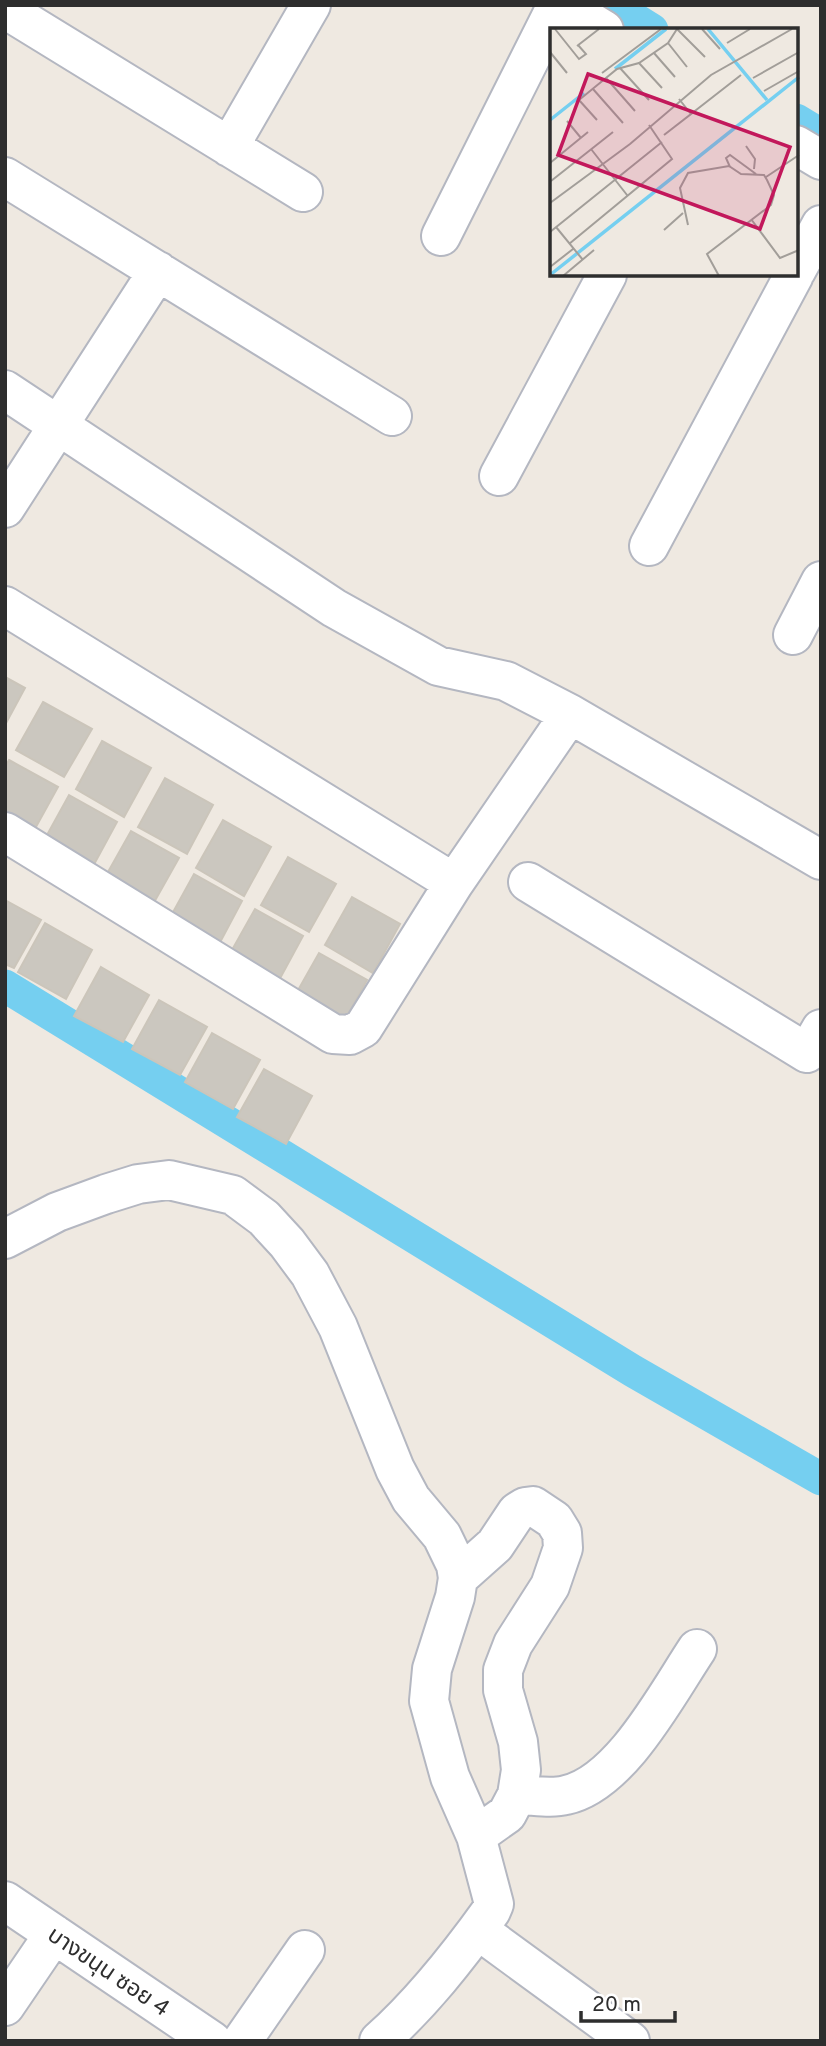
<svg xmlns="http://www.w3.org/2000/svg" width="826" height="2046" font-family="Overpass,'Noto Sans Thai',sans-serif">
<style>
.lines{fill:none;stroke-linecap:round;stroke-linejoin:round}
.canal{stroke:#75cff0;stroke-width:33}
.building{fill:#cbc7bf;stroke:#cbc5ba;stroke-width:2}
.minor-casing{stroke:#b4b7c1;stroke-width:42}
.minor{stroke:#fff;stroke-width:38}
.labels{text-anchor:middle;stroke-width:6;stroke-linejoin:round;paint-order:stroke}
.street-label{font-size:23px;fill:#2e2e2e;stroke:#fff}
.inset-river{fill:none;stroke:#75cff0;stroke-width:3.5}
.inset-road{fill:none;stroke:#a29e99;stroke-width:2}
.view{fill:#c2185b;fill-opacity:0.15;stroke:#c2185b;stroke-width:3.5}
.inset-edge{fill:none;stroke:#2e2e2e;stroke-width:3.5}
</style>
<rect width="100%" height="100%" fill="#efe9e1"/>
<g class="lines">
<path class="canal" d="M612 5 652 30
M796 120 821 135
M5 986 633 1371 821 1479"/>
</g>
<path class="building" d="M5 677 25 688 5 725Z
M43 702 92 729 64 777 16 750Z
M102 741 151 768 124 817 76 789Z
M9 760 58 787 31 836 5 822V767Z
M165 778 213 805 187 854 138 827Z
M69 795 117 822 91 870 42 844Z
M223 820 271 847 244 896 196 868Z
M131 831 179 858 152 906 104 879Z
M288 857 336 884 309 932 261 905Z
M194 874 242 901 216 950 167 923Z
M352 897 400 924 373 973 325 945Z
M5 900 41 920 14 968 5 964Z
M255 909 303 936 277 984 228 957Z
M45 923 92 950 66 999 18 972Z
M319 953 367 980 340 1029 292 1001Z
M101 967 149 995 123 1042 74 1016Z
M159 1000 207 1027 180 1075 132 1049Z
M212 1033 260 1060 233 1109 185 1082Z
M264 1069 312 1096 286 1144 237 1117Z"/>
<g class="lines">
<g class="minor-casing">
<path id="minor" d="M563 5 604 30
M5 9 303 192
M796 145 821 160
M229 147 311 5
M5 177 392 416
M441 236 557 5
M796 271 821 225
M5 390 334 608 438 666 506 681 570 714 821 860
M499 476 607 275
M5 508 158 271
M649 546 794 275
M5 606 454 883
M793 635 821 581
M5 832 333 1034 350 1035 363 1028 454 883 570 714
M528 882 807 1053 821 1029
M5 1239 57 1212 106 1194 138 1184 169 1180 233 1195 264 1218 287 1243 310 1274 338 1327 395 1469 411 1499 442 1536 456 1565 458 1578 455 1597 432 1669 429 1701 450 1777 476 1836 494 1904 491 1911C458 1957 422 2003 379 2041
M458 1578 495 1545 517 1512 525 1507 533 1506 554 1520 562 1533 563 1548 550 1586 513 1644 503 1670V1690L518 1742 521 1770 517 1795 507 1814 476 1836
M517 1795C532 1795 551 1799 566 1795 621 1783 667 1694 697 1649
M5 1901 212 2041
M478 1930 630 2041
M5 2006 54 1934
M242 2041 305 1950"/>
</g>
<use href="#minor" class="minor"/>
</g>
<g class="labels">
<g class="street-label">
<text transform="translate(109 1971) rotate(34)" y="8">บางขนุน ซอย 4</text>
</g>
</g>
<g transform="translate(550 28)">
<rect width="248" height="248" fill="#efe9e1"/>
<path class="inset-river" d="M158 1 217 72M65 41 116 1M0 92 34 65M0 247 249 49"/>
<path class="inset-road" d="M5 1 29 31 36 26 28 17M127 1 155 29M152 1 170 21M118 15 137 39M177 15 200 1M27 18 49 1M0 24 17 45M104 25 125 49M89 35 112 60M70 40 99 72M52 45 111 1M56 50 85 83M203 50 249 24M43 61 73 95M214 63 249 43M141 86 191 47M47 92 29 72 67 41 89 35 118 15 127 1M17 93 31 110M114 107 141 86 129 71M196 118 205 131 204 141M41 121 77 167M0 135 38 104M180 139 176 130 180 127 206 146M216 149 249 127M1 153 63 104M0 175 80 116 161 47 242 1M201 191 230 230 249 222M138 197 130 160 138 145 179 138 191 146 214 147 217 152 224 167 221 177 157 226 169 248M6 199 33 232M114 202 133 185M0 204 112 114M19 216 122 131 99 97M0 239 23 221M13 248 44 222"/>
<path class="view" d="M38 46 240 119 210 201 8 127Z"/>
<rect width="248" height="248" class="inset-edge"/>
</g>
<rect width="826" height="2046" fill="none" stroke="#2e2e2e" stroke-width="14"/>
<path d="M581 2011v10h94v-10" fill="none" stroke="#2e2e2e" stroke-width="3.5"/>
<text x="592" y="2011" font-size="21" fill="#2e2e2e" stroke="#ffffff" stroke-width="5" paint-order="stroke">20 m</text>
</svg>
